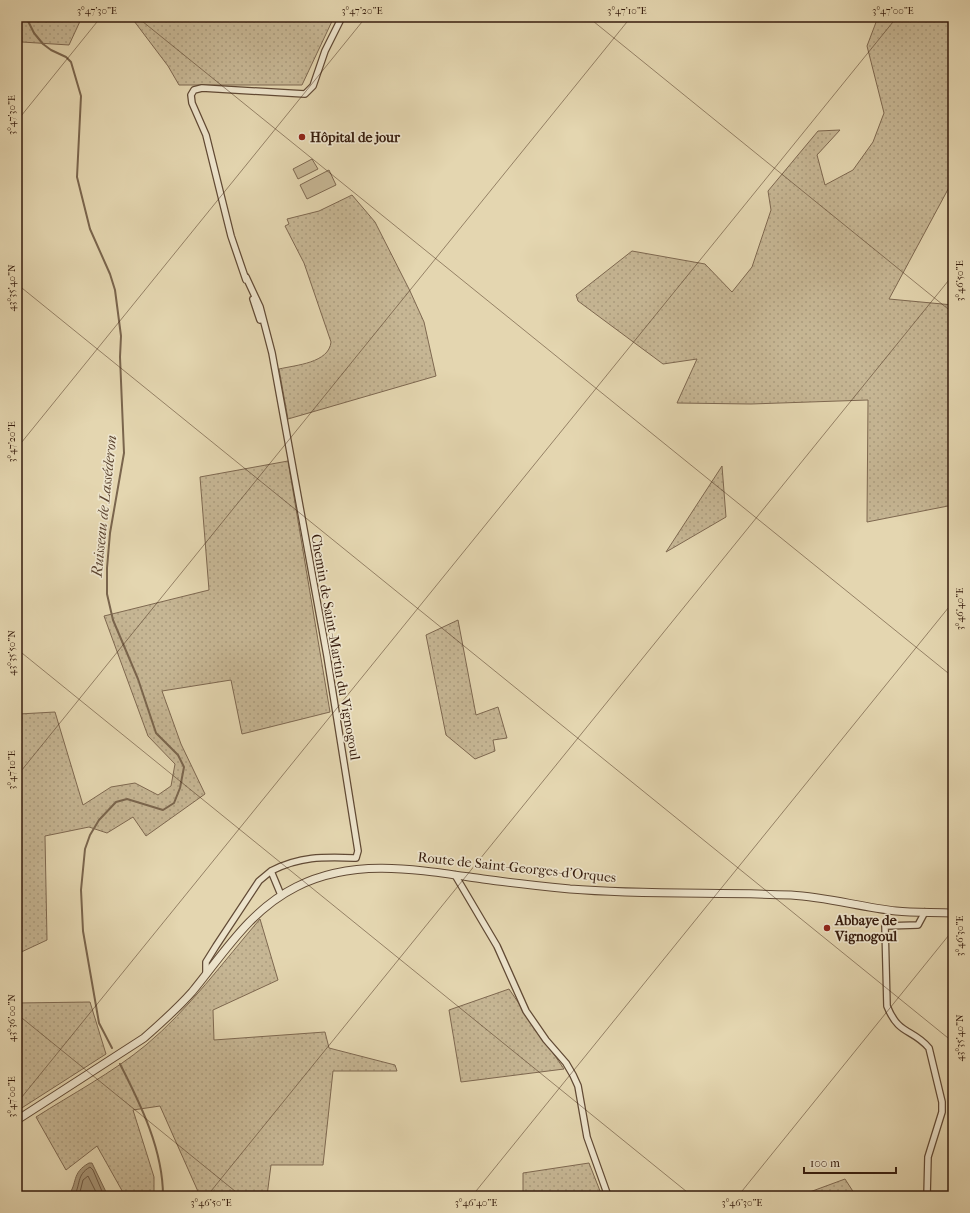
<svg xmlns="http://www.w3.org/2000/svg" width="970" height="1213" font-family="'IM FELL French Canon',serif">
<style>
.grass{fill:url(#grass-dots);stroke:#7e6850}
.garden{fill:#c6b694;stroke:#7e6850}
.water{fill:#a89678;stroke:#7a654d}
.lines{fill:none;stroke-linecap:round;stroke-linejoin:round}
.shore{stroke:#6e5842;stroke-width:1}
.stream{stroke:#7a654d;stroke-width:2}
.minor-casing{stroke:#614a35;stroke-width:8}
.tertiary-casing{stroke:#614a35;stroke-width:9}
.minor{stroke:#ede4cc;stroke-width:5.5}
.tertiary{stroke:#ede4cc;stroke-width:7}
.ticks{fill:none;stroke:#351b0c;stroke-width:1;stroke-opacity:0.45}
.poi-dot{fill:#8f2418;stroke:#ede4cc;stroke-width:1.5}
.labels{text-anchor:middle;stroke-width:3.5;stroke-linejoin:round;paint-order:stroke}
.poi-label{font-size:14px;font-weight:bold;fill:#351b0c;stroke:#ede4cc;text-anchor:start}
.street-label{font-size:14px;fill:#351b0c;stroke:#ede4cc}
.water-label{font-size:15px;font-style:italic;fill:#5d4632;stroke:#ede4cc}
.neatline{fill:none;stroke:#351b0c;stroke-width:1.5}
.ticks-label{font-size:10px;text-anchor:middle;fill:#351b0c}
</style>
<defs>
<pattern id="grass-dots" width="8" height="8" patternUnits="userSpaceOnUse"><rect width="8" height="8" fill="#c6b694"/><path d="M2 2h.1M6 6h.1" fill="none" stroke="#ab9c7e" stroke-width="1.8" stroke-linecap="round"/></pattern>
</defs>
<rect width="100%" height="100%" fill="#e4d6b0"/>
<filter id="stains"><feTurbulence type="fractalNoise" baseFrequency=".005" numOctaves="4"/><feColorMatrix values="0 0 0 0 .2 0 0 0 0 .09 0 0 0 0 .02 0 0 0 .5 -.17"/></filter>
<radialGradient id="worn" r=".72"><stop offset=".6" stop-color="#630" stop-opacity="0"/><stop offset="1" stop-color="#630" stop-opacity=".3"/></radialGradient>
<path class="grass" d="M17 17H82L69 45 22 42Z
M131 17H334L302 85H179L168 66Z
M878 17H953V180L889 299 953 305V505L867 522 868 400 751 404 677 403 697 359 663 364 578 301 576 295 632 251 705 264 732 292 752 267 771 210 768 191 818 131 840 130 817 155 825 185 853 170 873 142 884 113 867 46Z
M352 195 375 222 410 291 424 322 436 376 288 419 279 369C296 365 329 363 331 342L304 263 285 226 289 224 287 219 319 211Z
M288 461 330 712 242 734 231 680 162 691 181 744 205 794 146 836 133 817 107 833 89 827 45 836 47 940 17 954V706L19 714 55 712 83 805 111 787 135 783 158 795 171 786 175 764 148 736 104 616 209 590 200 477Z
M722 466 726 517 666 552Z
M458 620 476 715 498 707 507 738 493 740 495 751 475 759 446 735 426 635Z
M260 919 278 980 213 1010 214 1040 325 1032 329 1048 395 1065 397 1071H333L323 1165H271L267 1196H200L160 1106 133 1110 154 1177V1196H125L97 1146 66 1170 36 1117C72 1094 112 1073 146 1045 188 1010 224 961 260 919Z
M509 989 564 1069 461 1082 449 1010Z
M90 1002 106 1054 17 1111V1003Z
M589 1163 602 1196H523V1173Z
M845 1179 856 1196H808L807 1193Z"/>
<path class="garden" d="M312 159 318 169 298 179 293 169Z
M329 170 336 185 307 199 300 185Z"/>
<path class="water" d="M89 1163H92L108 1196H68C78 1183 71 1173 89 1163Z"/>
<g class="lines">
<path class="shore" d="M74 1196C81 1185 76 1175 90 1167L93 1170 104 1196
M79 1196 83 1180 88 1176 98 1196"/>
<path class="stream" d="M26 17 34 33 43 44 51 50 66 57 71 62 81 96 77 177 90 229 110 274 115 290 121 336 120 357 124 453 110 533 107 568V594L113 620 138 679 156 733 178 755 184 767 180 788 174 803 163 810 127 799 116 802 99 820 90 835 85 849 81 890 83 931 99 1023 112 1048
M120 1064C141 1105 163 1150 163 1196"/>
<g class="minor-casing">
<path id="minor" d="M246 277 260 307 272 353 327 656 358 851 356 858C323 857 301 856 271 871L281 895
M246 280 231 236 206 135 192 103 191 95 194 90 202 88 305 94 313 86 325 51 342 17
M253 299 260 320
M455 875 497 946 526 1011 546 1040 566 1063 573 1075 578 1086 587 1137 608 1196
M925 912 918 925 885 926 887 1006C899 1036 912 1028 929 1048L942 1102V1112L928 1157 927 1196
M206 974V962L216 946 259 881 271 871"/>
</g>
<g class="tertiary-casing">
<path id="tertiary" d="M17 1120 144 1038C161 1023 177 1009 192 992 224 953 250 910 296 887 355 857 420 870 483 879 512 883 541 886 570 889 644 895 717 892 791 895 827 897 860 907 896 911 914 913 934 912 953 913"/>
</g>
<use href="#minor" class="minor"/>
<use href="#tertiary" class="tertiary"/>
</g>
<path class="ticks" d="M137 17 953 677M588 17 953 313M17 121 101 17M17 284 953 1042M17 448 366 17M17 649 692 1196M17 776 631 17M17 1014 241 1196M17 1103 897 17M207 1196 953 275M472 1196 953 602M738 1196 953 930"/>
<g class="poi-dot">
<circle cx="302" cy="137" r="4"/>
<circle cx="827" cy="928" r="4"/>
</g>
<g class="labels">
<g class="poi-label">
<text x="310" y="142">Hôpital de jour</text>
<text x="835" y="925">Abbaye de<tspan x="835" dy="16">Vignogoul</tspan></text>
</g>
<g class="street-label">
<text transform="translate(336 647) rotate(80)" y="5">Chemin de Saint-Martin du Vignogoul</text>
<text transform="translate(517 867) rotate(6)" y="5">Route de Saint-Georges-d'Orques</text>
</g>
<g class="water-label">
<text transform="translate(104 506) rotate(-84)" y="5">Ruisseau de Lasséderon</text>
</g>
</g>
<rect width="970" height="1213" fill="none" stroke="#e4d6b0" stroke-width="44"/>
<path d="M804 1167v6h92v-6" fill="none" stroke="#351b0c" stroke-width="2"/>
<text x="810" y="1167" font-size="12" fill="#351b0c" stroke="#ede4cc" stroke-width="3" paint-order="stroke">100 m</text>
<rect x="22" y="22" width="926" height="1169" class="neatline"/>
<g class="ticks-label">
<text x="97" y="14">3°47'30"E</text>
<text x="362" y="14">3°47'20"E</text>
<text x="627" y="14">3°47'10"E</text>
<text x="893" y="14">3°47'00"E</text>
<text transform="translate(11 115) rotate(-90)" y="4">3°47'30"E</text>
<text transform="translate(959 281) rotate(-90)" y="4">3°46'50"E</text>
<text transform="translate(11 288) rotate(-90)" y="4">43°35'40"N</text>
<text transform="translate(11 442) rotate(-90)" y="4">3°47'20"E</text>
<text transform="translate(959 609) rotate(-90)" y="4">3°46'40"E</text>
<text transform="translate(11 653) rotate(-90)" y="4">43°35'50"N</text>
<text transform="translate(11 770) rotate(-90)" y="4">3°47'10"E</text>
<text transform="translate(959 936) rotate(-90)" y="4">3°46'30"E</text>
<text transform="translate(11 1018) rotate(-90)" y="4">43°36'00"N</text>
<text transform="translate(959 1038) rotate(-90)" y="4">43°35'40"N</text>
<text transform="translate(11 1097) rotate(-90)" y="4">3°47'00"E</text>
<text x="211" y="1206">3°46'50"E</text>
<text x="476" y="1206">3°46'40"E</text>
<text x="742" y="1206">3°46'30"E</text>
</g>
<rect width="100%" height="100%" filter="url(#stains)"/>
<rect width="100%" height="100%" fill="url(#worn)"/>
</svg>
